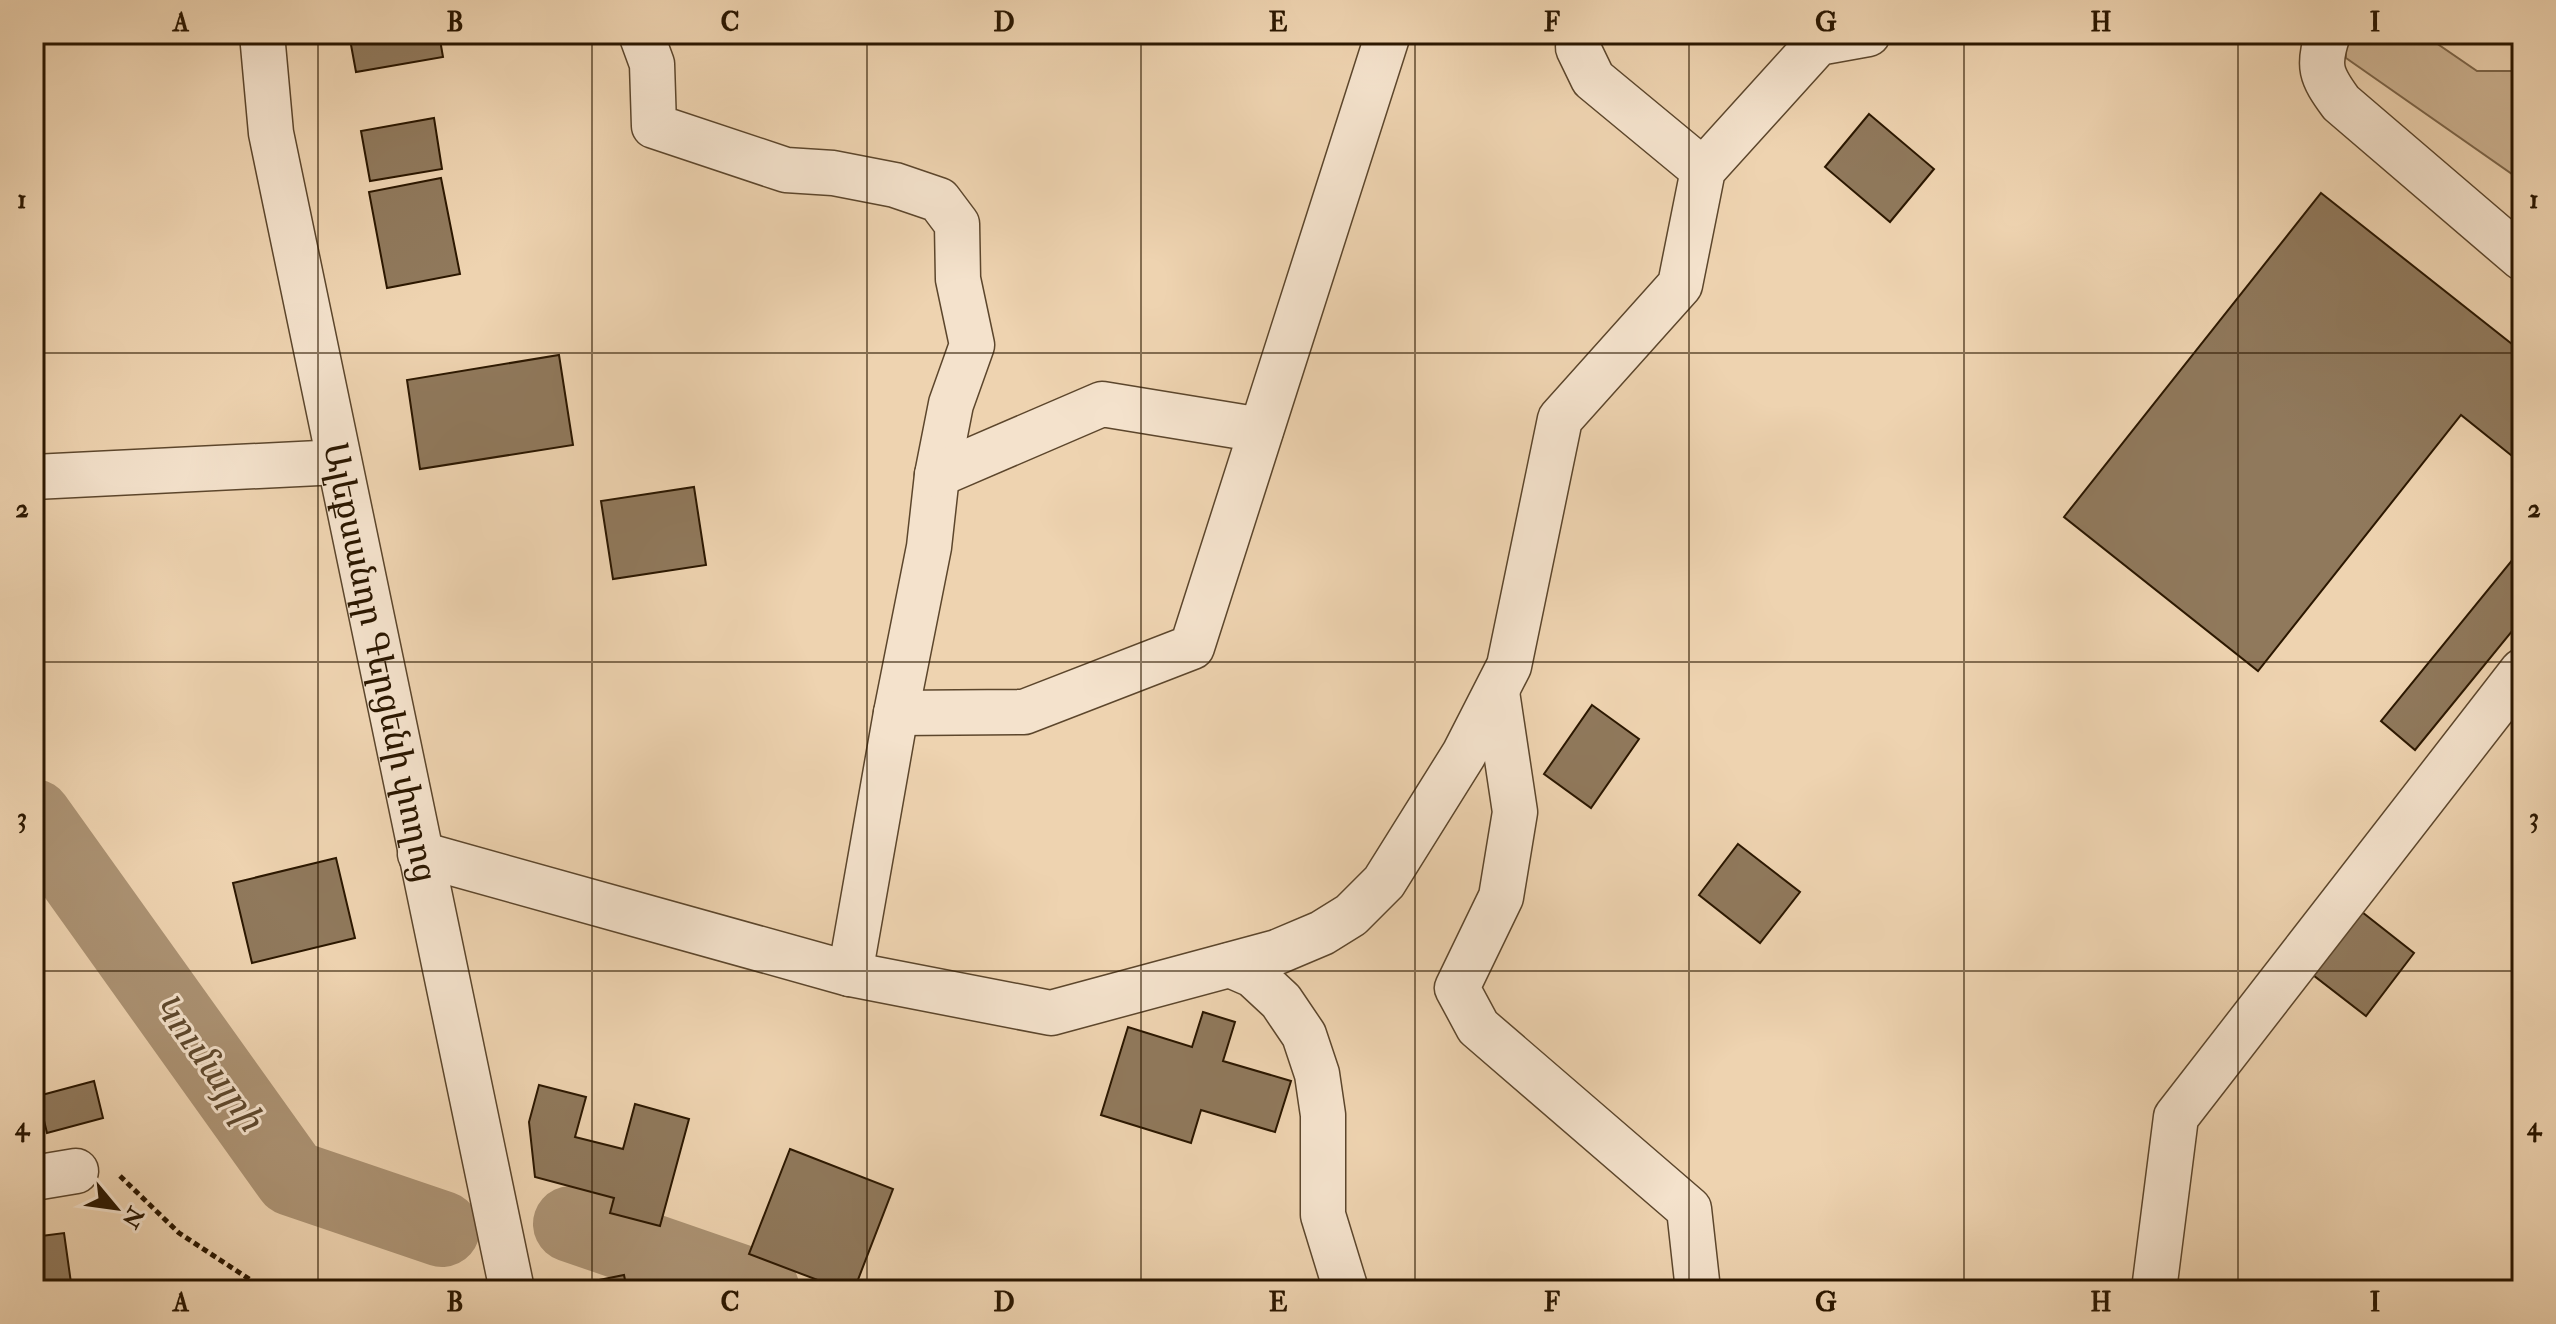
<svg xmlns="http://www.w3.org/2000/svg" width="2556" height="1324" font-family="'IM FELL Double Pica','Noto Serif Armenian',serif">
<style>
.green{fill:#cdb392;stroke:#7c6549;stroke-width:2}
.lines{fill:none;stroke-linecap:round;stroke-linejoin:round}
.river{stroke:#ac9374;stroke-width:76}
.building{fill:#90795c;stroke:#2b1700;stroke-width:2}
.minor-casing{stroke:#5c462c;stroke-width:47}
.path{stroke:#2b1700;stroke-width:5;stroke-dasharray:6 4;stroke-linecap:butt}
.minor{stroke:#f4e2cc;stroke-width:44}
.grid{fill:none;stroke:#2b1700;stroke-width:2;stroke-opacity:0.55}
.labels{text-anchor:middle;stroke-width:6;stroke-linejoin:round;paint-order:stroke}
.street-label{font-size:34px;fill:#2b1700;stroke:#f4e2cc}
.water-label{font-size:36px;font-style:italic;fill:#5f492e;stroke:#f4e2cc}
.neatline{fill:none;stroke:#2b1700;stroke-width:3}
.grid-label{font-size:26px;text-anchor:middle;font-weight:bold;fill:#2b1700}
</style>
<rect width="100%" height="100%" fill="#eed3b0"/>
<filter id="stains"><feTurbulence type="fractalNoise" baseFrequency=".0025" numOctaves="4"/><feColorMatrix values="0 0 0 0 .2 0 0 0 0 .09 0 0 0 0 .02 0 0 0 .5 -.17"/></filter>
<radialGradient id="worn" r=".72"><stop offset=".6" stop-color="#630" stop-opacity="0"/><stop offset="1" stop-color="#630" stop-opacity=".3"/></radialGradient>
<path class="green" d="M2349 34H2423L2477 71H2522V181L2346 58 2345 40Z"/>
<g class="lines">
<path class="river" d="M34 817 292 1178 442 1229
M571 1224 762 1290"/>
</g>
<path class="building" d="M349 34H439L443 57 356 72Z
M1869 114 1934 169 1890 222 1825 167Z
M434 118 442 169 370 181 361 131Z
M441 178 460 274 387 288 369 192Z
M2321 193 2522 352V464L2461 415 2258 671 2064 517Z
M559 355 573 445 420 469 407 380Z
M694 487 706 565 613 579 601 501Z
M2522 548V619L2415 750 2381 721Z
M1592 705 1639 739 1591 808 1544 774Z
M1738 844 1800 892 1760 943 1699 895Z
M336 858 355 938 252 963 233 883Z
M2362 912 2414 953 2366 1016 2313 975Z
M1203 1012 1235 1022 1223 1061 1291 1081 1275 1132 1201 1110 1191 1143 1101 1115 1128 1027 1192 1047Z
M94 1081 103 1118 47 1133 38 1096Z
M539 1085 586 1097 575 1137 623 1149 635 1104 689 1119 660 1226 610 1213 614 1198 535 1177 529 1122Z
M790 1149 893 1189 854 1290H844L749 1254Z
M64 1233 72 1290H34V1237Z
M624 1275 627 1290H580L579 1284Z"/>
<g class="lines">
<g class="minor-casing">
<g id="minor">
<path id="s1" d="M262 34 271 133 512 1290"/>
<path d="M641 34 652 64 654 126 786 170 833 173 895 185 939 200 957 224 958 279 972 345 951 404 937 475 929 547 896 713 850 974"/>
<path d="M1579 34 1578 48 1593 79 1703 170"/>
<path d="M2328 34C2317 66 2321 76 2341 103L2522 258"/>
<path d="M937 475 1102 404 1261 430"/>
<path d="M34 477 339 462"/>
<path d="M1497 692 1515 812 1501 897 1457 988 1478 1027 1689 1209 1698 1290"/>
<path d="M896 713 1024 712 1192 647 1388 34"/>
<path d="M420 854 850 974 1051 1013 1277 952 1322 933 1351 915 1384 882 1464 754 1509 666 1560 419 1680 285 1703 170 1818 43 1868 34"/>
<path d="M1230 965 1253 975 1281 1001 1304 1035 1317 1074 1323 1115V1215L1346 1290"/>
<path d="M34 1178 76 1171"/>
<path d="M2154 1290 2176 1117 2522 671"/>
</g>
</g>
<path class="path" d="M120 1176 179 1233 266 1290"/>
<use href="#minor" class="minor"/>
</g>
<path class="grid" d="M318 34V1290M592 34V1290M867 34V1290M1141 34V1290M1415 34V1290M1689 34V1290M1964 34V1290M2238 34V1290M34 353H2522M34 662H2522M34 971H2522"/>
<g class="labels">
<g class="street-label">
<text dy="12" stroke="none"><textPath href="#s1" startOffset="640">Ալեքսանդր Գերցենի փողոց</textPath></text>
</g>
<g class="water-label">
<text transform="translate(209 1061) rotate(54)" y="13">Կումայրի</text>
</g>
</g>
<rect width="2556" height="1324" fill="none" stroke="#eed3b0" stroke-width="88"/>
<g transform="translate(116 1208) rotate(119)" stroke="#f4e2cc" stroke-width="6" paint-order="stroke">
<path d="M0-6L14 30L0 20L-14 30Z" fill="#2b1700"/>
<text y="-12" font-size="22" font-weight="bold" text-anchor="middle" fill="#2b1700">N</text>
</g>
<rect x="44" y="44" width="2468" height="1236" class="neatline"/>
<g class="grid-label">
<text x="181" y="31">A</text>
<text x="455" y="31">B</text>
<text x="730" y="31">C</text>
<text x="1004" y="31">D</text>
<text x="1278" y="31">E</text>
<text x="1552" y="31">F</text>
<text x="1826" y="31">G</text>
<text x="2101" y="31">H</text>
<text x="2375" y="31">I</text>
<text x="22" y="208">1</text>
<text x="2534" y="208">1</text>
<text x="22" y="517">2</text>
<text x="2534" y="517">2</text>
<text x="22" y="826">3</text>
<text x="2534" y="826">3</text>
<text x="22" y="1135">4</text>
<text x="2534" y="1135">4</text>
<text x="181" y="1311">A</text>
<text x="455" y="1311">B</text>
<text x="730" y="1311">C</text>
<text x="1004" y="1311">D</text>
<text x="1278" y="1311">E</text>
<text x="1552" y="1311">F</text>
<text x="1826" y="1311">G</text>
<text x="2101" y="1311">H</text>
<text x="2375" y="1311">I</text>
</g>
<rect width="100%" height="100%" filter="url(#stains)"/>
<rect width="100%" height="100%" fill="url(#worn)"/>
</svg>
